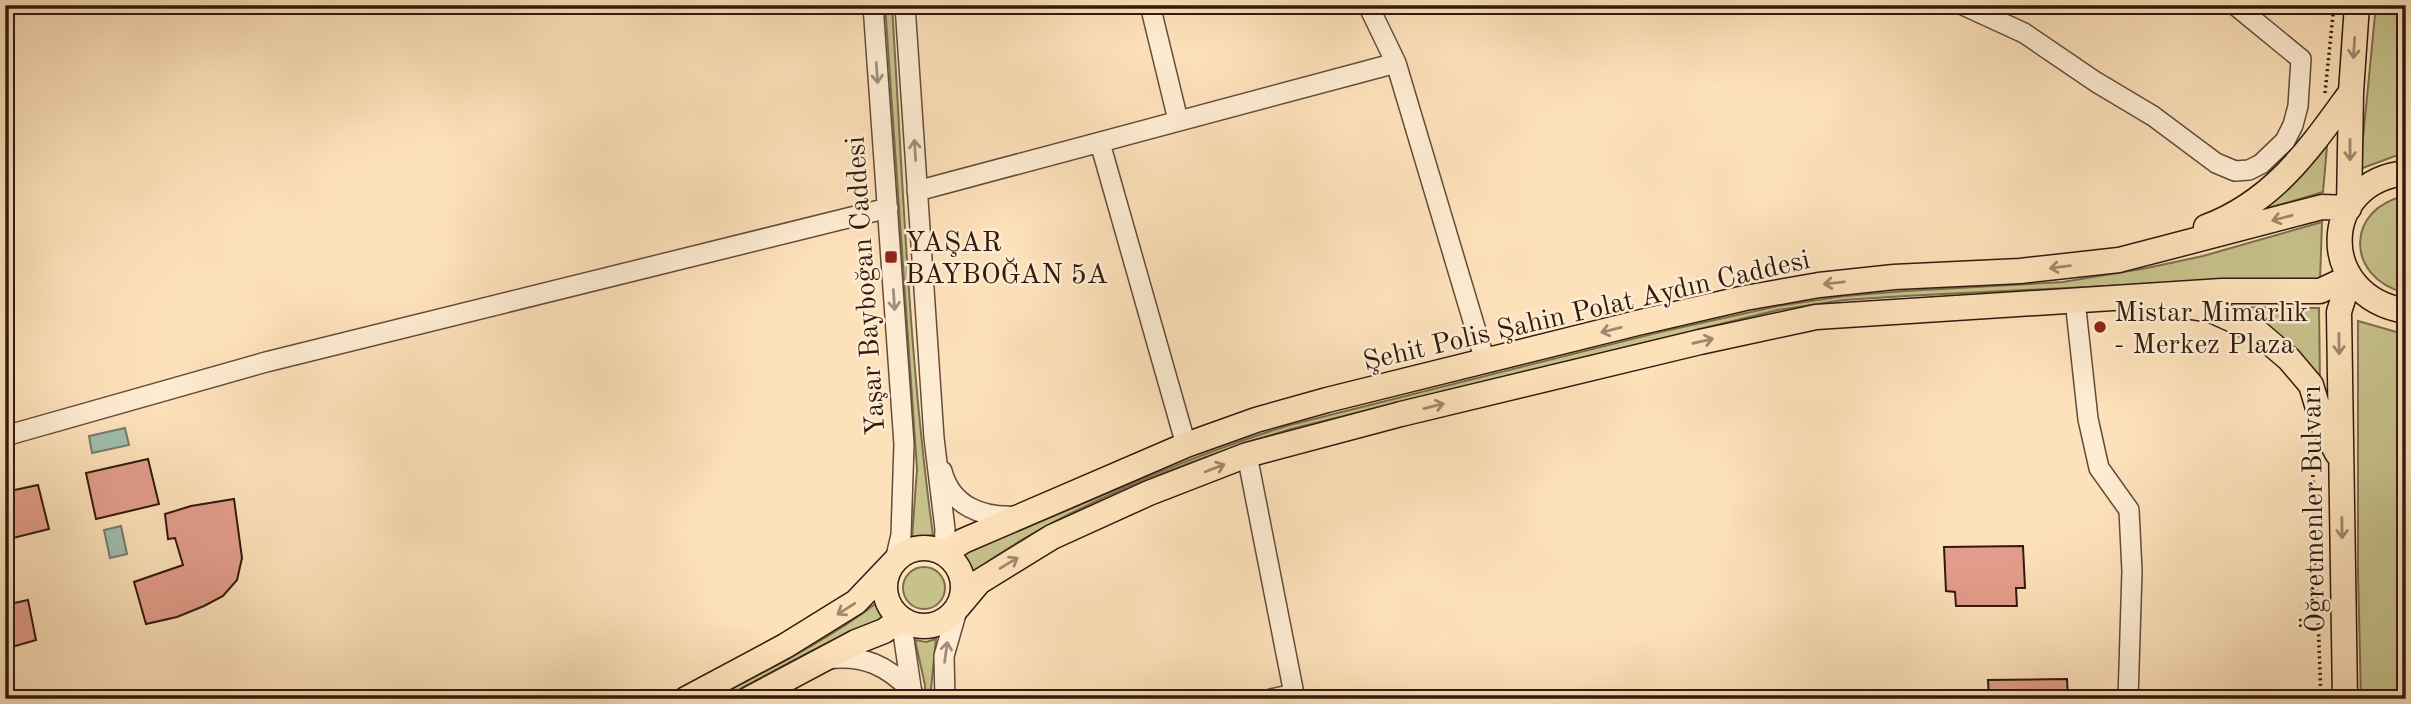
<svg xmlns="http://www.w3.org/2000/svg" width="2411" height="704" font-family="'Old Standard TT',serif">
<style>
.green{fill:#c7c18b;stroke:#7c6e4d;stroke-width:2}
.water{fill:#9fbead;stroke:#737c6e;stroke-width:2}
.building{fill:#e39d8c;stroke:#311a0f;stroke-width:2}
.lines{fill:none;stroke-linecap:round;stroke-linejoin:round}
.minor-casing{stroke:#644c3a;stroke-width:22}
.major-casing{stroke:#311a0f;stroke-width:27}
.path{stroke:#311a0f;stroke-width:3.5;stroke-dasharray:2 3.5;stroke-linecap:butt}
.minor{stroke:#feecd2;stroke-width:19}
.major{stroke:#fde1ba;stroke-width:24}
.oneway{stroke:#a1876d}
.oneway2{stroke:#a28e7a}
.poi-dot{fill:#8f2418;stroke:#feecd2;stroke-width:2.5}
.labels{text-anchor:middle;stroke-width:5;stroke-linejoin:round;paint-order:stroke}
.poi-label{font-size:28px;fill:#311a0f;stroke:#feecd2;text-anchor:start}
.street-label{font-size:28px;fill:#311a0f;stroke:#feecd2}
</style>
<rect width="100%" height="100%" fill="#fde1ba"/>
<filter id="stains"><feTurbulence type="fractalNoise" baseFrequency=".00286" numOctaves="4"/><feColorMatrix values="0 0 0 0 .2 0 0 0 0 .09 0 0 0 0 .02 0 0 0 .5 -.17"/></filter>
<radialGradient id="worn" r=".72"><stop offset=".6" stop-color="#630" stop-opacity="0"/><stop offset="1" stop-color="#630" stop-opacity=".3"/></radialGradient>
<path class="green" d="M885 5H892C903 182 909 360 933 535L912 538 917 469Z
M2376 5H2406V156H2395L2360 169Z
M2328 135 2323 192 2252 213Z
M2406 196V293H2405C2344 277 2346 207 2406 196Z
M2322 222 2320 281H2207L1905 296 1844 300 1778 310 1291 429C1181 463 1067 504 973 572L964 553C1073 510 1178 459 1290 425L1660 332 1778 306 1844 296 1905 291 2063 282 2147 268 2203 256Z
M2223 307 2319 308 2320 383Z
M2358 321 2400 333 2406 332V591L2396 699H2361L2358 573Z
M903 588a21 21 0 1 1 42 0a21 21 0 1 1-42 0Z
M878 602 883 620C826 640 775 671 722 699H712C769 669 827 641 878 602Z
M936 639 930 699H925V685L915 640 926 642Z"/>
<path class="water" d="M125 428 129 445 92 453 89 436Z
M121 526 127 554 110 558 104 530Z"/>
<path class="building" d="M148 459 159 504 96 519 86 473Z
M38 485 49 529 5 540V492Z
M234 499 242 558 237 580 223 596 204 606 177 617 146 624 134 582 183 565 175 538 168 539 165 514 191 506Z
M2023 546 2025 588H2016L2017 606H1956L1955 592 1946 591 1944 547Z
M28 600 36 640 5 649V605Z
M2067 679 2068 699H1989L1988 680Z"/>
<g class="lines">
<g class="minor-casing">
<path id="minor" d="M873 5 904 444 901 535 895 561
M905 5 934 438 945 529 944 553
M1150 5 1178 120
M1368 5 1396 63 1485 361
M1963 5 2024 33 2096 82 2153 116 2216 163 2235 171 2249 170 2261 164 2285 141 2293 125 2298 106 2301 59 2235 5
M1100 143 1186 445
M917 191 1396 63
M2075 300 2088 419 2099 468 2129 510 2132 571 2128 699
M5 436 266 362 888 208
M1247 455 1295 699
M942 471C951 506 982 518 1016 516
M901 619 912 694
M827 659C864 654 887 666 912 691
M945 699 944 656 958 607
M1271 699 1294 694"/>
</g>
<g class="major-casing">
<path id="major" d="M2406 173C2320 181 2315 296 2406 311
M2349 208 2351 92 2357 5
M2206 227C2275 201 2310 148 2351 92
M2171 304 2211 310 2255 330 2289 359 2311 385 2324 428 2337 453
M885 587a39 39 0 1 1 78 0a39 39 0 1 1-78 0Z
M944 553 963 541 1186 445 1256 420 1327 400 1637 323 1745 298 1819 285 1894 277 2020 271 2119 260 2322 207 2349 208
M958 607 979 582 1052 537 1149 493 1247 455 1401 414 1700 342 1816 317 2222 291H2320L2350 277
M686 699 785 646 856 602 895 561
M749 699 856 642 884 631 901 619
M2345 699 2339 312 2350 277"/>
</g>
<path class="path" d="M2325 93 2334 5
M2312 453 2321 699"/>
<use href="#minor" class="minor"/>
<use href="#major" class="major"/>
</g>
<defs><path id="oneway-shaft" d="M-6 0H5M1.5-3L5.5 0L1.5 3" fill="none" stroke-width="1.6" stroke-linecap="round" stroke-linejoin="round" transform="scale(1.75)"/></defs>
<g class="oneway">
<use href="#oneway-shaft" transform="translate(2354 48) rotate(94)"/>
<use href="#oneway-shaft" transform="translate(2350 150) rotate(90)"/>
<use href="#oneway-shaft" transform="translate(2282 218) rotate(165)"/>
<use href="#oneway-shaft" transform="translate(2060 267) rotate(173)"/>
<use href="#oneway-shaft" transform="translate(1834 283) rotate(174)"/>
<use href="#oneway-shaft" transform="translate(1611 330) rotate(166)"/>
<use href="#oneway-shaft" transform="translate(1703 341) rotate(-13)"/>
<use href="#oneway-shaft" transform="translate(2339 344) rotate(89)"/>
<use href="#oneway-shaft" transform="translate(1434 406) rotate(-14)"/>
<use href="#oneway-shaft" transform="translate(1215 468) rotate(-21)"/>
<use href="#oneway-shaft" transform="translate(2342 528) rotate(89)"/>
<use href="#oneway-shaft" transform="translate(1009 563) rotate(-31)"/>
<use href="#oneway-shaft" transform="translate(846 609) rotate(148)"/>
</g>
<g class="oneway2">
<use href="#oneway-shaft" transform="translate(877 73) rotate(86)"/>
<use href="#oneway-shaft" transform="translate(915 150) rotate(-94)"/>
<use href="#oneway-shaft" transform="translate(894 300) rotate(86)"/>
<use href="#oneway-shaft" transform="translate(946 652) rotate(-82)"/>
</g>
<g class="poi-dot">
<rect x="884" y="250" width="14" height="14" rx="3.5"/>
<circle cx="2100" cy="327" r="7"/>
</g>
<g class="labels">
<g class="poi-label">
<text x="905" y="251">YAŞAR<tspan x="905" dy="32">BAYBOĞAN 5A</tspan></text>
<text x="2114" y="321">Mistar Mimarlık<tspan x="2114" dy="32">- Merkez Plaza</tspan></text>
</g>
<g class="street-label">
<text transform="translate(864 286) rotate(-94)" y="10">Yaşar Bayboğan Caddesi</text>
<text transform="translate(1586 309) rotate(-13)" y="10">Şehit Polis Şahin Polat Aydın Caddesi</text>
<text transform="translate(2312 509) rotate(-91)" y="10">Öğretmenler Bulvarı</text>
</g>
</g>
<rect width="2411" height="704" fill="none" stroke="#fde1ba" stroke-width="28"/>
<rect x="7" y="7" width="2397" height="690" fill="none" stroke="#311a0f" stroke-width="3.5"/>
<rect x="14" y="14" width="2383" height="676" fill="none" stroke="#311a0f" stroke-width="2"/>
<rect width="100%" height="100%" filter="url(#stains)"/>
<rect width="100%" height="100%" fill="url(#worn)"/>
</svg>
